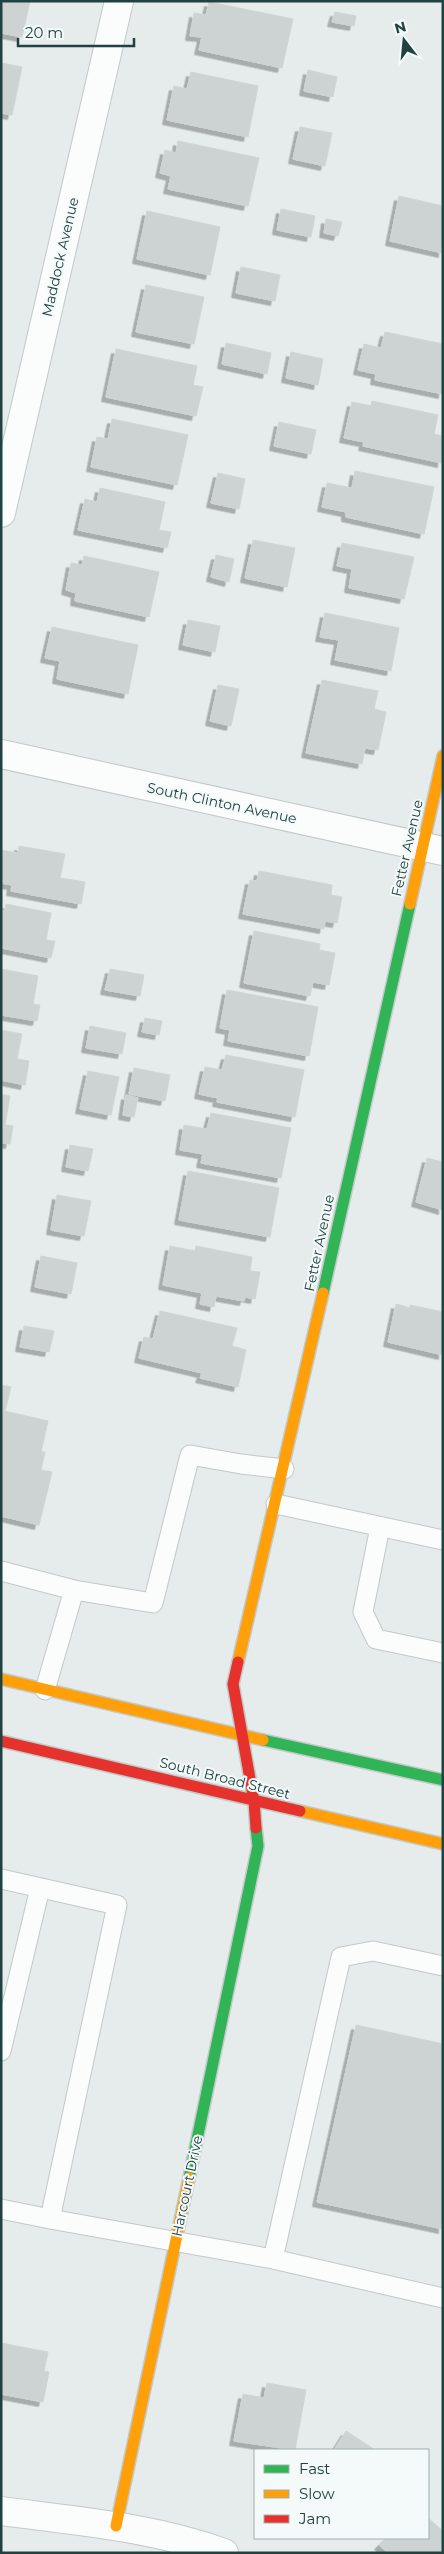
<svg xmlns="http://www.w3.org/2000/svg" width="444" height="2554" font-family="Montserrat,sans-serif">
<style>
.building{fill:#ccd3d2;stroke:#ced5d4;filter:url(#shadow)}
.lines{fill:none;stroke-linecap:round;stroke-linejoin:round}
.lane-casing{stroke:#c3c8c8;stroke-width:21}
.street-casing{stroke:#c3c8c8;stroke-width:30}
.fast-casing{stroke:#c1c9c9;stroke-width:14}
.slow-casing{stroke:#c1c9c9;stroke-width:14}
.jam-casing{stroke:#c1c9c9;stroke-width:14}
.lane{stroke:#fbfcfc;stroke-width:19}
.street{stroke:#fbfcfc;stroke-width:28}
.fast{stroke:#30b455;stroke-width:11}
.slow{stroke:#ff9f0a;stroke-width:11}
.jam{stroke:#e5322d;stroke-width:11}
.labels{text-anchor:middle;stroke-width:4;stroke-linejoin:round;paint-order:stroke}
.street-label{font-size:14px;fill:#204241;stroke:#f4faf9}
</style>
<defs>
<filter id="shadow"><feDropShadow dx="-4.5" dy="4.5" stdDeviation="0" flood-color="#0004"/></filter>
</defs>
<rect width="100%" height="100%" fill="#e6ebeb"/>
<path class="building" d="M1 1H30L22 37 1 33Z
M209 2 293 19 282 68 199 50 202 37 190 36 194 13 206 15Z
M335 12 356 16 354 26 332 22Z
M1 63 22 67 12 115 1 113Z
M308 70 337 77 333 97 304 91Z
M191 72 258 86 248 137 167 120 174 86 187 89Z
M300 127 332 133 325 166 293 159Z
M178 141 259 158 248 206 168 189 171 176 160 173 165 150 176 153Z
M399 196 443 206V253L390 241Z
M281 209 315 216 311 237 277 230Z
M147 211 220 227 210 275 137 259Z
M326 219 342 222 338 236 324 233Z
M241 267 280 275 275 301 236 293Z
M146 285 204 297 194 344 136 332Z
M385 332 443 344V394L375 380 376 374 358 370 364 344 381 348Z
M226 343 271 353 267 374 222 364Z
M116 349 197 366 193 385 203 387 196 416 106 397Z
M291 352 323 359 318 385 286 378Z
M372 401 438 415 434 434 443 436 442 463 363 446 364 442 344 438 352 402 371 406Z
M112 419 188 435 177 485 91 467 97 437 108 439Z
M279 422 316 430 311 454 274 446Z
M355 471 434 487 424 534 346 517V512L322 507 327 483 352 488Z
M218 473 245 479 239 509 211 503Z
M100 488 165 502 159 530 171 532 167 548 78 530 85 499 97 502Z
M253 540 295 548 287 587 245 578Z
M342 543 414 557 404 599 349 588 352 569 337 566Z
M216 555 234 559 229 582 211 577Z
M84 556 159 572 149 617 75 601 76 593 66 590 71 563 82 565Z
M325 613 399 628 391 671 335 660 339 640 320 637Z
M188 620 220 626 215 652 183 645Z
M52 627 138 645 128 694 57 679 60 661 45 658Z
M322 680 378 691 374 709 386 712 378 750 365 748 362 764 306 753Z
M218 685 239 689 231 726 210 721Z
M19 846 65 854 60 878 85 882 81 904 11 891 12 885 1 883V850L18 853Z
M259 871 332 885 331 895 342 897 337 923 325 921 324 929 243 914 250 880 257 881Z
M6 904 51 913 46 940 55 941 51 958 1 948V910L5 911Z
M254 931 320 944 319 950 335 953 329 985 313 982 310 996 244 983Z
M1 969 38 976 33 1004 40 1005 37 1021 1 1015Z
M110 969 144 975 140 996 105 990Z
M227 990 318 1007 309 1056 228 1041 230 1030 220 1028Z
M145 1018 162 1021 159 1035 142 1032Z
M90 1026 126 1033 122 1054 86 1048Z
M1 1030 22 1034 17 1059 29 1061 25 1085 1 1080Z
M226 1055 304 1070 295 1117 217 1102 218 1098 199 1094 205 1067 222 1070Z
M134 1068 170 1075 165 1101 129 1094Z
M88 1071 119 1077 111 1115 80 1109Z
M1 1094 10 1096 5 1125 13 1126 10 1144 1 1143Z
M126 1095 138 1098 134 1117 123 1115Z
M211 1113 291 1128 281 1178 201 1163 203 1154 180 1150 184 1125 207 1129Z
M70 1145 93 1149 88 1171 66 1167Z
M427 1158 442 1162 443 1160V1210L416 1202Z
M188 1171 279 1188 270 1237 179 1220Z
M57 1195 91 1201 84 1236 51 1230Z
M170 1246 195 1251 196 1246 252 1257 250 1271 260 1272 255 1299 245 1297 244 1301 216 1296 214 1307 200 1304 202 1293 163 1285Z
M41 1256 77 1263 71 1294 35 1287Z
M396 1304 410 1308V1305L443 1312V1355L388 1342Z
M160 1311 237 1328 232 1346 246 1350 238 1387 200 1378 202 1373 139 1358 144 1337 153 1339Z
M24 1326 54 1331 49 1352 20 1347Z
M1 1385 11 1387 5 1411 48 1421 41 1452H45L41 1470 52 1472 39 1525 1 1516Z
M356 2025 443 2044V2229L317 2202Z
M1 2343 48 2352 44 2371 49 2372 43 2402 1 2394Z
M267 2383 306 2390 295 2450 234 2441 243 2394 264 2398Z
M346 2431 375 2450H334Z
M428 2518 443 2531V2553H388L379 2545 386 2538H428Z"/>
<g class="lines">
<g class="lane-casing">
<path id="lane" d="M276 1504 443 1540
M380 1527 363 1612 376 1639 443 1653
M1 1571 74 1590 153 1603 190 1455 241 1464 284 1469
M45 1690 74 1590
M1 1879 117 1905 50 2219 273 2259 443 2298
M1 2051 40 1888
M1 2209 50 2219
M273 2259 341 1957 373 1951 443 1966"/>
</g>
<g class="street-casing">
<path id="street" d="M1 513 119 1
M1 754 443 851
M1 2511C76 2521 153 2527 224 2553"/>
</g>
<g class="fast-casing">
<path id="fast" d="M323 1293 410 904
M263 1740 443 1780
M189 2178 258 1846 256 1828"/>
</g>
<g class="slow-casing">
<path id="slow" d="M410 904 443 756
M238 1662 323 1293
M1 1679 263 1740
M300 1811 443 1844
M116 2526 189 2178"/>
</g>
<g class="jam-casing">
<path id="jam" d="M238 1662 233 1684 254 1801 256 1828
M1 1741 300 1811"/>
</g>
<use href="#lane" class="lane"/>
<use href="#street" class="street"/>
<use href="#fast" class="fast"/>
<use href="#slow" class="slow"/>
<use href="#jam" class="jam"/>
</g>
<g class="labels">
<g class="street-label">
<text transform="translate(60 257) rotate(-77)" y="5">Maddock Avenue</text>
<text transform="translate(222 803) rotate(12)" y="5">South Clinton Avenue</text>
<text transform="translate(407 848) rotate(-77)" y="5">Fetter Avenue</text>
<text transform="translate(319 1243) rotate(-78)" y="5">Fetter Avenue</text>
<text transform="translate(225 1778) rotate(14)" y="5">South Broad Street</text>
<text transform="translate(187 2186) rotate(-78)" y="5">Harcourt Drive</text>
</g>
</g>
<rect width="444" height="2554" fill="none" stroke="#204241" stroke-width="5"/>
<rect x="254" y="2449" width="175" height="90" fill="#f4faf9" stroke="#9fb0af"/>
<rect x="264" y="2465" width="25" height="8" fill="#30b455" stroke="#9fb0af"/>
<text x="299" y="2474" font-size="15" fill="#204241">Fast</text>
<rect x="264" y="2490" width="25" height="8" fill="#ff9f0a" stroke="#9fb0af"/>
<text x="299" y="2499" font-size="15" fill="#204241">Slow</text>
<rect x="264" y="2515" width="25" height="8" fill="#e5322d" stroke="#9fb0af"/>
<text x="299" y="2524" font-size="15" fill="#204241">Jam</text>
<g transform="translate(404 40) rotate(344)" stroke="#f4faf9" stroke-width="4" paint-order="stroke">
<path d="M0-4L9 19L0 12L-9 19Z" fill="#204241"/>
<text y="-8" font-size="14" font-weight="bold" text-anchor="middle" fill="#204241">N</text>
</g>
<path d="M18 38v8h116v-8" fill="none" stroke="#204241" stroke-width="2.5"/>
<text x="25" y="38" font-size="15" fill="#204241" stroke="#f4faf9" stroke-width="4" paint-order="stroke">20 m</text>
</svg>
